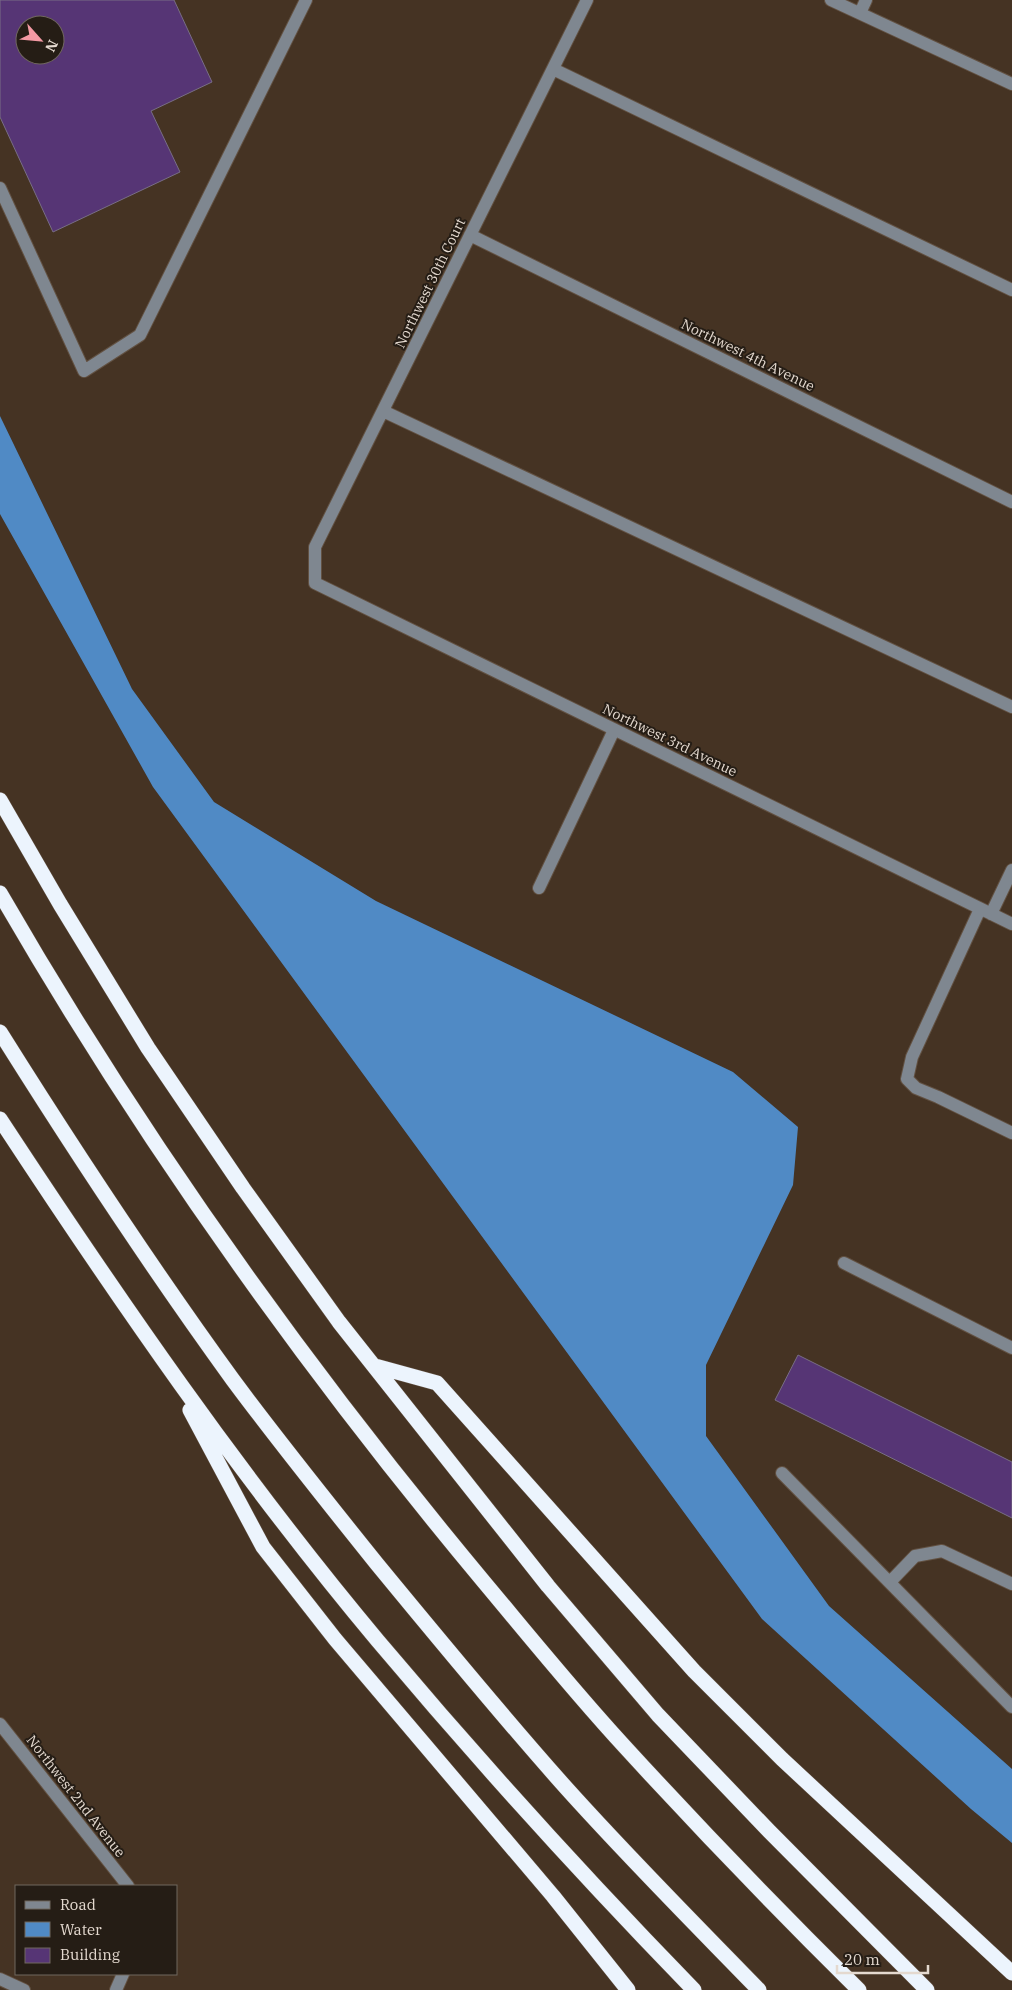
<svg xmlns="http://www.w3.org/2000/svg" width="1012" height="1990" font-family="'IBM Plex Serif',serif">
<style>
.water{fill:#508ac5}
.building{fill:#563575;stroke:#786e85;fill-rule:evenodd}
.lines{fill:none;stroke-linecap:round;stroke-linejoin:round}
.minor-casing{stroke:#625142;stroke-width:14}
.highway-casing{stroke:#625142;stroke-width:16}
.minor{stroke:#7f8790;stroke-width:12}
.highway{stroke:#ecf4fd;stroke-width:15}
.labels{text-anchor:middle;stroke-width:4;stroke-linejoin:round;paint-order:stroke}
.street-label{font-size:14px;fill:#e4d9cf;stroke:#251d15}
</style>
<rect width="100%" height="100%" fill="#453323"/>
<path class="water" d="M0 416 132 689 214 802 376 901 733 1072 798 1127 793 1185 706 1365V1436L829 1606 1012 1769V1843L971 1809 762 1619 153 787 0 514Z"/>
<path class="building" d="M0 0H174L212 82 151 111 180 172 53 232 0 117ZM25 25H55V55H25Z
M798 1355 1012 1462V1518L775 1400Z"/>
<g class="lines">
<g class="minor-casing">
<path id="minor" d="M587 0 315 547V583L1012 924
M831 0 1012 84
M860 13 866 0
M553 69 1012 290
M0 188 84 371 140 335 306 0
M470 235 1012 502
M383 411 1012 707
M539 888 614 730
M980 909 912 1057 907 1079 916 1088 938 1097 1012 1133
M991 914 1012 870
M844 1263 1012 1348
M782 1473 1012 1707
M890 1582 915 1556 942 1551 1012 1584
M0 1724 128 1886
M0 1979 24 1990
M116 1990 123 1974"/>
</g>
<g class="highway-casing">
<path id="highway" d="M0 800 60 904 148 1048 243 1188 339 1322 548 1586 658 1715 769 1831 927 1990
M0 893C140 1136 304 1366 484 1582 530 1637 576 1694 625 1747 701 1830 779 1911 859 1990
M0 1032C74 1150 151 1267 233 1380 279 1442 328 1503 377 1564 437 1637 497 1710 560 1781 624 1853 692 1921 759 1990
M0 1119C118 1299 240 1476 378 1641 479 1761 584 1877 694 1990
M375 1366 437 1383 694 1671 782 1759 1012 1973
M190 1410 263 1547 335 1639 553 1896 628 1990"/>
</g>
<use href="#minor" class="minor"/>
<use href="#highway" class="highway"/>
</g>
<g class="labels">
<g class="street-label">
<text transform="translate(430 283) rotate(-64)" y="5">Northwest 30th Court</text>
<text transform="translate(748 355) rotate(26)" y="5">Northwest 4th Avenue</text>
<text transform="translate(670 740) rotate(26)" y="5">Northwest 3rd Avenue</text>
<text transform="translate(76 1796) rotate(52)" y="5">Northwest 2nd Avenue</text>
</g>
</g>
<rect x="15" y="1885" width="162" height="90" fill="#251d15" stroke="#71685f"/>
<rect x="25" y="1901" width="25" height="8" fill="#7f8790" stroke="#71685f"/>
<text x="60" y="1910" font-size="15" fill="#e4d9cf">Road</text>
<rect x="25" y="1922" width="25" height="15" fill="#508ac5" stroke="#71685f"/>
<text x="60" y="1935" font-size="15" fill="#e4d9cf">Water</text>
<rect x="25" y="1948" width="25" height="15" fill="#563575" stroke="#71685f"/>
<text x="60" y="1960" font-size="15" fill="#e4d9cf">Building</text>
<g transform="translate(40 40) rotate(117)"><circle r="24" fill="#251d15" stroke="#71685f"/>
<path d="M0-4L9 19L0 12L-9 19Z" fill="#f49aa4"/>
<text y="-8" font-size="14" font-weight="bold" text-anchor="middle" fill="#e4d9cf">N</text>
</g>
<path d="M837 1965v8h91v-8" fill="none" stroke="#e4d9cf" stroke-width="2.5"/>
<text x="844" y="1965" font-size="15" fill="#e4d9cf" stroke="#251d15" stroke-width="4" paint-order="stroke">20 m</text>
</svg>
